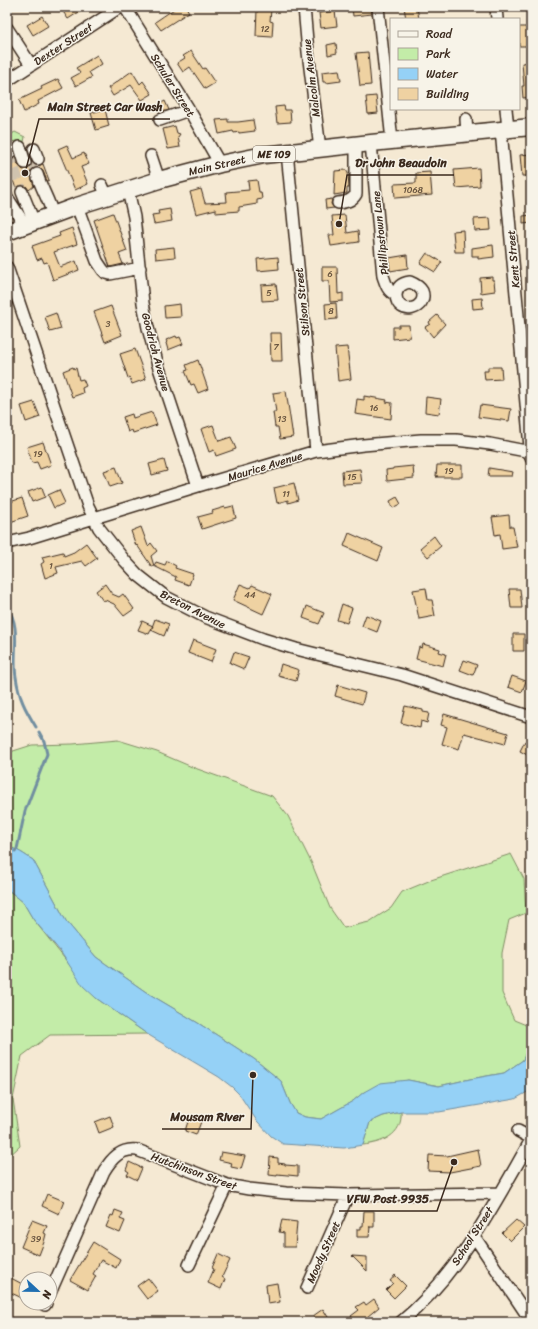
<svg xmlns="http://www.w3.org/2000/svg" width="538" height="1329" font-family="Sriracha,sans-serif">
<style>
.green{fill:#c3eca8;stroke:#7f8b63}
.water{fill:#95d1f6;stroke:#718ea0}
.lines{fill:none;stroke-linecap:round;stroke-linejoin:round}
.stream{stroke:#718ea0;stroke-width:3}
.building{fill:#efd2a2;stroke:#3b2a1e}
.minor-tunnel{stroke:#d0c3af;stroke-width:11;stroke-dasharray:11 5.5;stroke-linecap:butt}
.minor-casing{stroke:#3b2a1e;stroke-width:14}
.highway-casing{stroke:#3b2a1e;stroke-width:19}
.minor{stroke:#f7f3e8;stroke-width:11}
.highway{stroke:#f7f3e8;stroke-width:16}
.labels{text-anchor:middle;stroke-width:3;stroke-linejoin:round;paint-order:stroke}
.number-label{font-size:9px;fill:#68543f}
.shield{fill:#f7f3e8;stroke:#73665b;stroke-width:1}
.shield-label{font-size:10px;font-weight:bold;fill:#3b2a1e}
.street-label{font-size:11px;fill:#3b2a1e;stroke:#f7f3e8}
.leader{fill:none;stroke:#3b2a1e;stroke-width:1.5}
.callout-dot{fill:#3b2a1e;stroke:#f7f3e8;stroke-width:1.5}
.callout-label{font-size:12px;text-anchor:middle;font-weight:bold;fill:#3b2a1e;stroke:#f7f3e8;stroke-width:3;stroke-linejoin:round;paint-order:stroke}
</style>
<rect width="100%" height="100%" fill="#f5e9d3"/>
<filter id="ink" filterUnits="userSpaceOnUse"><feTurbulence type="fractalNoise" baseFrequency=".025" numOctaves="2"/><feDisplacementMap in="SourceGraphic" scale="8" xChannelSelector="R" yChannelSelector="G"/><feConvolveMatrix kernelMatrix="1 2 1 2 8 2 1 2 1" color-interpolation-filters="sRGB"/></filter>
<g filter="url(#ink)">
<path class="green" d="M15 132 25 137 24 142 17 141 10 142 8 140V136Z
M118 740 157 752 192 767 272 796 288 816 312 864 330 908 344 928 369 922 391 908 402 892 431 880 511 854 524 879 526 913 509 920 502 953V993L514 1020 531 1027V1039L523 1060 504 1073 470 1079 439 1086 408 1080 364 1092 353 1101 321 1119 305 1117 296 1113 290 1103 281 1081 254 1059 198 1023 146 992 96 957 66 921 33 860C23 854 18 849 7 847V753L32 745 73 744Z
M7 889 23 902 33 919 96 998 147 1034 50 1035 22 1056 13 1099 20 1146 7 1158Z
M401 1112C403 1135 382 1143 363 1145L370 1122 383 1116Z"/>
<path class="water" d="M7 847C18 849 23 854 33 860L66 921 96 957 146 992 198 1023 254 1059 281 1081 290 1103 296 1113 305 1117 321 1119 353 1101 364 1092 380 1083 408 1080 439 1086 470 1079 504 1073 523 1060 531 1039V1090L515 1099 439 1112H401L383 1116 370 1122 363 1145 344 1148 283 1144 271 1136 257 1121 239 1094 232 1087 219 1077 147 1034 96 998 83 986 60 951 33 919 23 902 7 889Z"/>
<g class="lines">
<path class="stream" d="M7 608C22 626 12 655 16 677 19 698 25 709 36 727
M15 851 17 849 25 811 47 754 44 741 39 732"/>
</g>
<path class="building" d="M60 7H87L68 19Z
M177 7H186L189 12 161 30 155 22Z
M352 7H371L372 14 353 16Z
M404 7H417L419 19H406Z
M257 9H271L270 21 273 22 272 37 256 36Z
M335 11 337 26 321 28 319 13Z
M42 16 48 26 33 35 27 25Z
M519 27H528L529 46H519Z
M336 43 337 53 328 55 327 45Z
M191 51 203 69 205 68 215 83 205 89 190 67 183 72 177 63 185 58 183 56Z
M368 52 371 85 360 86 356 53Z
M97 55 102 64 89 72 92 77 76 86 71 78 80 73 76 68Z
M531 62V97L523 98 522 86H524L522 63Z
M339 70 341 81 326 83V82H323L322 72Z
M132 71 140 84 143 81 152 94 142 100 131 85 113 96 108 88Z
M58 79 63 88 38 101 39 104 24 112 19 100 42 89 41 87Z
M376 96 378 113 368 114 366 97Z
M165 101 169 110 159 113 156 106Z
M284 106 285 110H290L291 122 277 123 275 107Z
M105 109 109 126 96 130 91 113Z
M228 119V122H238L253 120 255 131 239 133V132L234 133 233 131 219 134 216 120Z
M175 126 177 133 180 134 178 137 180 147 168 149 163 129Z
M67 145 73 158 84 153 89 164 81 167 88 184 75 190 58 149Z
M531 154V162H529L531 176H522L520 155Z
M16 156 18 165 23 170 30 168 32 162 37 166 43 164 49 180 47 181 42 169 35 167 32 170 30 173 34 186 29 190 26 186 23 185 19 186 16 189 7 162V161L14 159Z
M479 168 480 186 456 188 454 170Z
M346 170 348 173 349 188H347V193L334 195 335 171Z
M430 172 432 195 395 198 394 184 416 183V173Z
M257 180 259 192H261L262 199 257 200V204L239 207V211L216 213V209L196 214 190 192 201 189 205 203 227 202 226 192 249 190 248 181Z
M332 199 331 204 334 208 326 209 325 200Z
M170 209 172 221 154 224 152 215 159 214 158 211Z
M113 213 127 251 119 254 123 264 110 267 94 220Z
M345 215 347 233 358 231 359 242 331 246 329 235H334L332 216Z
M531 215V223L523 224V216Z
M490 218 491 230 475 231 474 219Z
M72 228 77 244 54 252 60 267 76 261 79 270 53 280 47 262 44 263 42 258 37 260 32 246 60 236 59 233Z
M463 230 464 252H455L453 231Z
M493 245 494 257 478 259V256H472V248Z
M174 247 175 257 156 259 155 249Z
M427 253 442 262 435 272 420 263Z
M407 255 408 268 390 271 389 258Z
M278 257 279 269 258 271 257 259Z
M322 267H337L338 294 343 293V301L330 302 329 281H322Z
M492 277V280H494L495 291 481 293 480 278Z
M276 284 278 300 262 301 261 285Z
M482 298 483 308 473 309 472 299Z
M336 303 337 319 326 320 325 304Z
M180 304 181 317 165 318 164 306Z
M111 306 122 335 105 342 94 312Z
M56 313 61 329 50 332 45 317Z
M437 315 445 324 433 337 425 327 430 324 429 322Z
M399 325H409L410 337 393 339V327H399Z
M270 333H281L282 361H271Z
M176 336 177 338 180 337 183 344 168 350 166 343 167 342 166 340Z
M347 347 351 379 338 381 335 348Z
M135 349 146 379 132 384 130 377 128 378 120 354Z
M198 360 208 389 198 393 194 384 191 385 185 371 188 370 186 365Z
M73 367 74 369 76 368 79 380 83 379 86 386 82 388 83 393 72 397 63 371Z
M488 367H501L502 379 485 380 484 371H488Z
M286 391 293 437 280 439 278 427H275L273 412H276L273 393Z
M364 396 387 400 386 402 392 403 391 419 355 414 357 399 364 400Z
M426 397 441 399 439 414 425 412Z
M34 402 40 417 26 422 21 406Z
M480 405 511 409 509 421 478 417Z
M152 412 157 425 133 433 132 430 128 432 123 417 132 414 133 418Z
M213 425 219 441 231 437 236 449 216 456 214 450 209 452 201 429Z
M43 442 51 465 40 469 37 462 32 463 27 447Z
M164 460 167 471 152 475 149 464Z
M437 465H462V477H436L438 476H436Z
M413 466 414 478 387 481 386 470 393 469V468Z
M116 467 122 483 110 487 104 471Z
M489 468 513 472 512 476H488Z
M360 469 362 483 343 484 342 471Z
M294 483 298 500 288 503V500L277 503 274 488Z
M42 487 45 497 32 502 28 492Z
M59 490 65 503 54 508 48 495Z
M397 497 401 504 393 508 390 501Z
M22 498 28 516 10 522 7 513V503Z
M233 506 236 518 202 529 198 517 213 513 212 511 225 507V508Z
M509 515 510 527H513L517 547 502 549 500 534 495 535 492 517Z
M141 527 148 546 151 543 157 551 151 556 154 566 156 562 165 565 167 561 176 566 175 568 193 574 189 585 175 580 176 577 154 566 152 567 137 545 136 546 131 531Z
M349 533 383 548 378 561 344 546Z
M434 536 441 546 428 557 420 548Z
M86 543 97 558 86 566 82 561 56 567 58 573 45 578 41 564 44 562 42 557 63 552 64 556 74 552Z
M105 584 112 594 119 597 123 594 134 609 124 616 114 604 105 600 103 601 96 591Z
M240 584 250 588 252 585 272 594 263 614 233 600Z
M426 588 428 600H432L435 616 419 619 413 590Z
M509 589H520L522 608H511Z
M342 604 352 608 347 623 337 620Z
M307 606 324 613 319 624 303 618Z
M366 615 381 621 377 632 362 626Z
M155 619 169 624 164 636 151 630Z
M142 621 153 626 149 634 138 630Z
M513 634H524V651H513Z
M193 640 216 649 211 662 188 653Z
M423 644 440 649 439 652 446 654 443 666 416 659 419 647 422 648Z
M234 652 249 657 244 669 230 663Z
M464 660 477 665 473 675 460 670Z
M281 664 299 670 296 681 278 676Z
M512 676 526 681 522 692 508 687Z
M338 685 365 693 362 704 335 696Z
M405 706 423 710V712L429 713 427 723 421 721 420 728 401 723Z
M444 714 508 733 505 744 464 733 459 749 442 744 447 727 441 725Z
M525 741 531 744V757L520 751Z
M190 1115 202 1119 196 1135 185 1131Z
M110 1116 114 1127 99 1133 95 1122Z
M478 1149 481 1166 450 1172 428 1171 429 1155 447 1156Z
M221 1152 245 1156 241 1169 231 1167 232 1163 219 1160Z
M270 1157 278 1158V1163L285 1164V1165L298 1166V1176L277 1174V1176L269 1175Z
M129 1162 142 1168 137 1180 127 1175 129 1172 126 1170Z
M47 1194 64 1201 59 1214 42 1206Z
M115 1210 123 1213 120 1219 125 1221 120 1233 106 1227 111 1215 113 1216Z
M364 1211H374V1227H369H370L369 1237H357V1229H361V1226H363Z
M32 1220 47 1226 44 1233 46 1234 44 1242 39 1255 21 1247Z
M282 1220 297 1222 295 1247H284V1233L279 1232Z
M516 1220 524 1227 510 1241 502 1233Z
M93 1242 120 1259 116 1268 101 1260 93 1274 96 1276 88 1290 70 1280Z
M218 1254 230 1260 222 1277 225 1279 221 1289 208 1283 214 1269 212 1268Z
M352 1256 367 1257V1271Z
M395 1275 406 1286 394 1298 386 1290 393 1283 390 1281Z
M11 1278 26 1286V1290L22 1298 7 1291V1286Z
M148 1278 158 1291 147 1299 137 1286Z
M277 1283 280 1302 268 1304 266 1285Z
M374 1299 379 1307 361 1322H355L351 1316 359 1310 356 1307 364 1302 366 1305Z
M323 1309 331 1322H317L313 1316Z"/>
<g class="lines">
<path class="minor-tunnel" d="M9 154 22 192
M32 161 37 174"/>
<g class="minor-casing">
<path id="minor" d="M125 7 188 108 220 164
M304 7 308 52 320 149
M378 7 392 141
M496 7 497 19
M7 28 31 65
M7 81 120 7
M506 109 508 129
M466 119 467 133
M160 120 189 110
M501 130 531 458
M371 143 383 276C386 284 387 291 396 295 397 318 429 309 422 291 419 286 415 284 410 282 402 283 397 287 396 295
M20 147 25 163
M34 149 38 159
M8 150 9 154
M287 152 316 451
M151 156 159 180
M37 174C41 188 49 200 53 215
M102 185 107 196
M128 190 134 217 143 303 148 328 157 362 198 486
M22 192 34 222
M7 197 25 225
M338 203C346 202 352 201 356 194V144
M77 206 97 261 103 270 106 273 110 274 140 268
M7 267 88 506 99 528 125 561 138 575 166 597 205 617 263 639 296 649 402 675 531 717
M7 543 29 538 198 486 316 451 363 445 421 440H456L490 444 531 452
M518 1131 531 1138
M474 1236 531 1321
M189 1265 227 1185
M307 1288 348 1195
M50 1293 104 1171C112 1158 121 1148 137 1150L227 1185 249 1189 286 1193 348 1195 500 1193
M45 1305 46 1303
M401 1322C459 1274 494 1204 531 1140"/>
</g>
<g class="highway-casing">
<path id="highway" d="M7 232 77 206 159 180 220 164 264 155 371 143 531 127"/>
</g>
<use href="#minor" class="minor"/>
<use href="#highway" class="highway"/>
</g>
</g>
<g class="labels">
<g class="number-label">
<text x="265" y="32">12</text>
<text x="413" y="193">1068</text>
<text x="330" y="277">6</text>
<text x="269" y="296">5</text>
<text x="331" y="314">8</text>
<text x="108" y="327">3</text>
<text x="276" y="350">7</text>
<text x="374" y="411">16</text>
<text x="282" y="422">13</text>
<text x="38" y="457">19</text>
<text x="449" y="474">19</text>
<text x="352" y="480">15</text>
<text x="286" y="497">11</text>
<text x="51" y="569">1</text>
<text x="250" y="598">44</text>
<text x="36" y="1242">39</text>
</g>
<rect class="shield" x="253" y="146" width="42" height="16" rx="3"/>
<g class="shield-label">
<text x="274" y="158">ME 109</text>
</g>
<g class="street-label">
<text transform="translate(63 44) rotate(-33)" y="4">Dexter Street</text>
<text transform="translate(311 78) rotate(-97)" y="4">Malcolm Avenue</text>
<text transform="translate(173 85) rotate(58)" y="4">Schuler Street</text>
<text transform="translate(217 165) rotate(-13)" y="4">Main Street</text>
<text transform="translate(380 233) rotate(-96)" y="4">Phillipstown Lane</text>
<text transform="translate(513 259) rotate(-95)" y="4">Kent Street</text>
<text transform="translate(302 302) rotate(-96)" y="4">Stilson Street</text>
<text transform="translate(156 352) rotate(75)" y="4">Goodrich Avenue</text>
<text transform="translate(265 466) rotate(-17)" y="4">Maurice Avenue</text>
<text transform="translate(193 609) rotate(27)" y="4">Breton Avenue</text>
<text transform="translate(194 1171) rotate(20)" y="4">Hutchinson Street</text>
<text transform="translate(472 1236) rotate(-57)" y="4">School Street</text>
<text transform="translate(323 1252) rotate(-66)" y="4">Moody Street</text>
</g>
</g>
<path class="leader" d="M25 173L39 119H170M339 224L347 175H454M253 1075L251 1129H162M454 1162L437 1211H339"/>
<g class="callout-dot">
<circle cx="25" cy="173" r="4"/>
<circle cx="339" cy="224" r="4"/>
<circle cx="253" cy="1075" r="4"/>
<circle cx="454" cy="1162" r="4"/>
</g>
<g class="callout-label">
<text x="105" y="111">Main Street Car Wash</text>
<text x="401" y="167">Dr John Beaudoin</text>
<text x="207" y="1121">Mousam River</text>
<text x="388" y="1203">VFW Post 9935</text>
</g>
<rect width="538" height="1329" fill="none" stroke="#f7f3e8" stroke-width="24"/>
<rect x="12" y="12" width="514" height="1305" fill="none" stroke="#3b2a1e" stroke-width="1.5" filter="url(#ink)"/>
<rect x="390" y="18" width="130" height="92" fill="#f7f3e8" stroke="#aca397"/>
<rect x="398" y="31" width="20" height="6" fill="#f7f3e8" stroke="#aca397"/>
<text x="426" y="38" font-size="12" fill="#3b2a1e">Road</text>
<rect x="398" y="48" width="20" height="12" fill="#c3eca8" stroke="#aca397"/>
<text x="426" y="58" font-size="12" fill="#3b2a1e">Park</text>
<rect x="398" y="68" width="20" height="12" fill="#95d1f6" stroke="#aca397"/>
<text x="426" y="78" font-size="12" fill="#3b2a1e">Water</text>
<rect x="398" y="88" width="20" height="12" fill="#efd2a2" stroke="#aca397"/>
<text x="426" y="98" font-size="12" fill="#3b2a1e">Building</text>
<g transform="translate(38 1291) rotate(112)"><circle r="19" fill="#f7f3e8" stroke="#aca397"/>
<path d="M0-3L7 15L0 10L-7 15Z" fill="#1f6fb2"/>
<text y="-6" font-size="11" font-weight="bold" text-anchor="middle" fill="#3b2a1e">N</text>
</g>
</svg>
